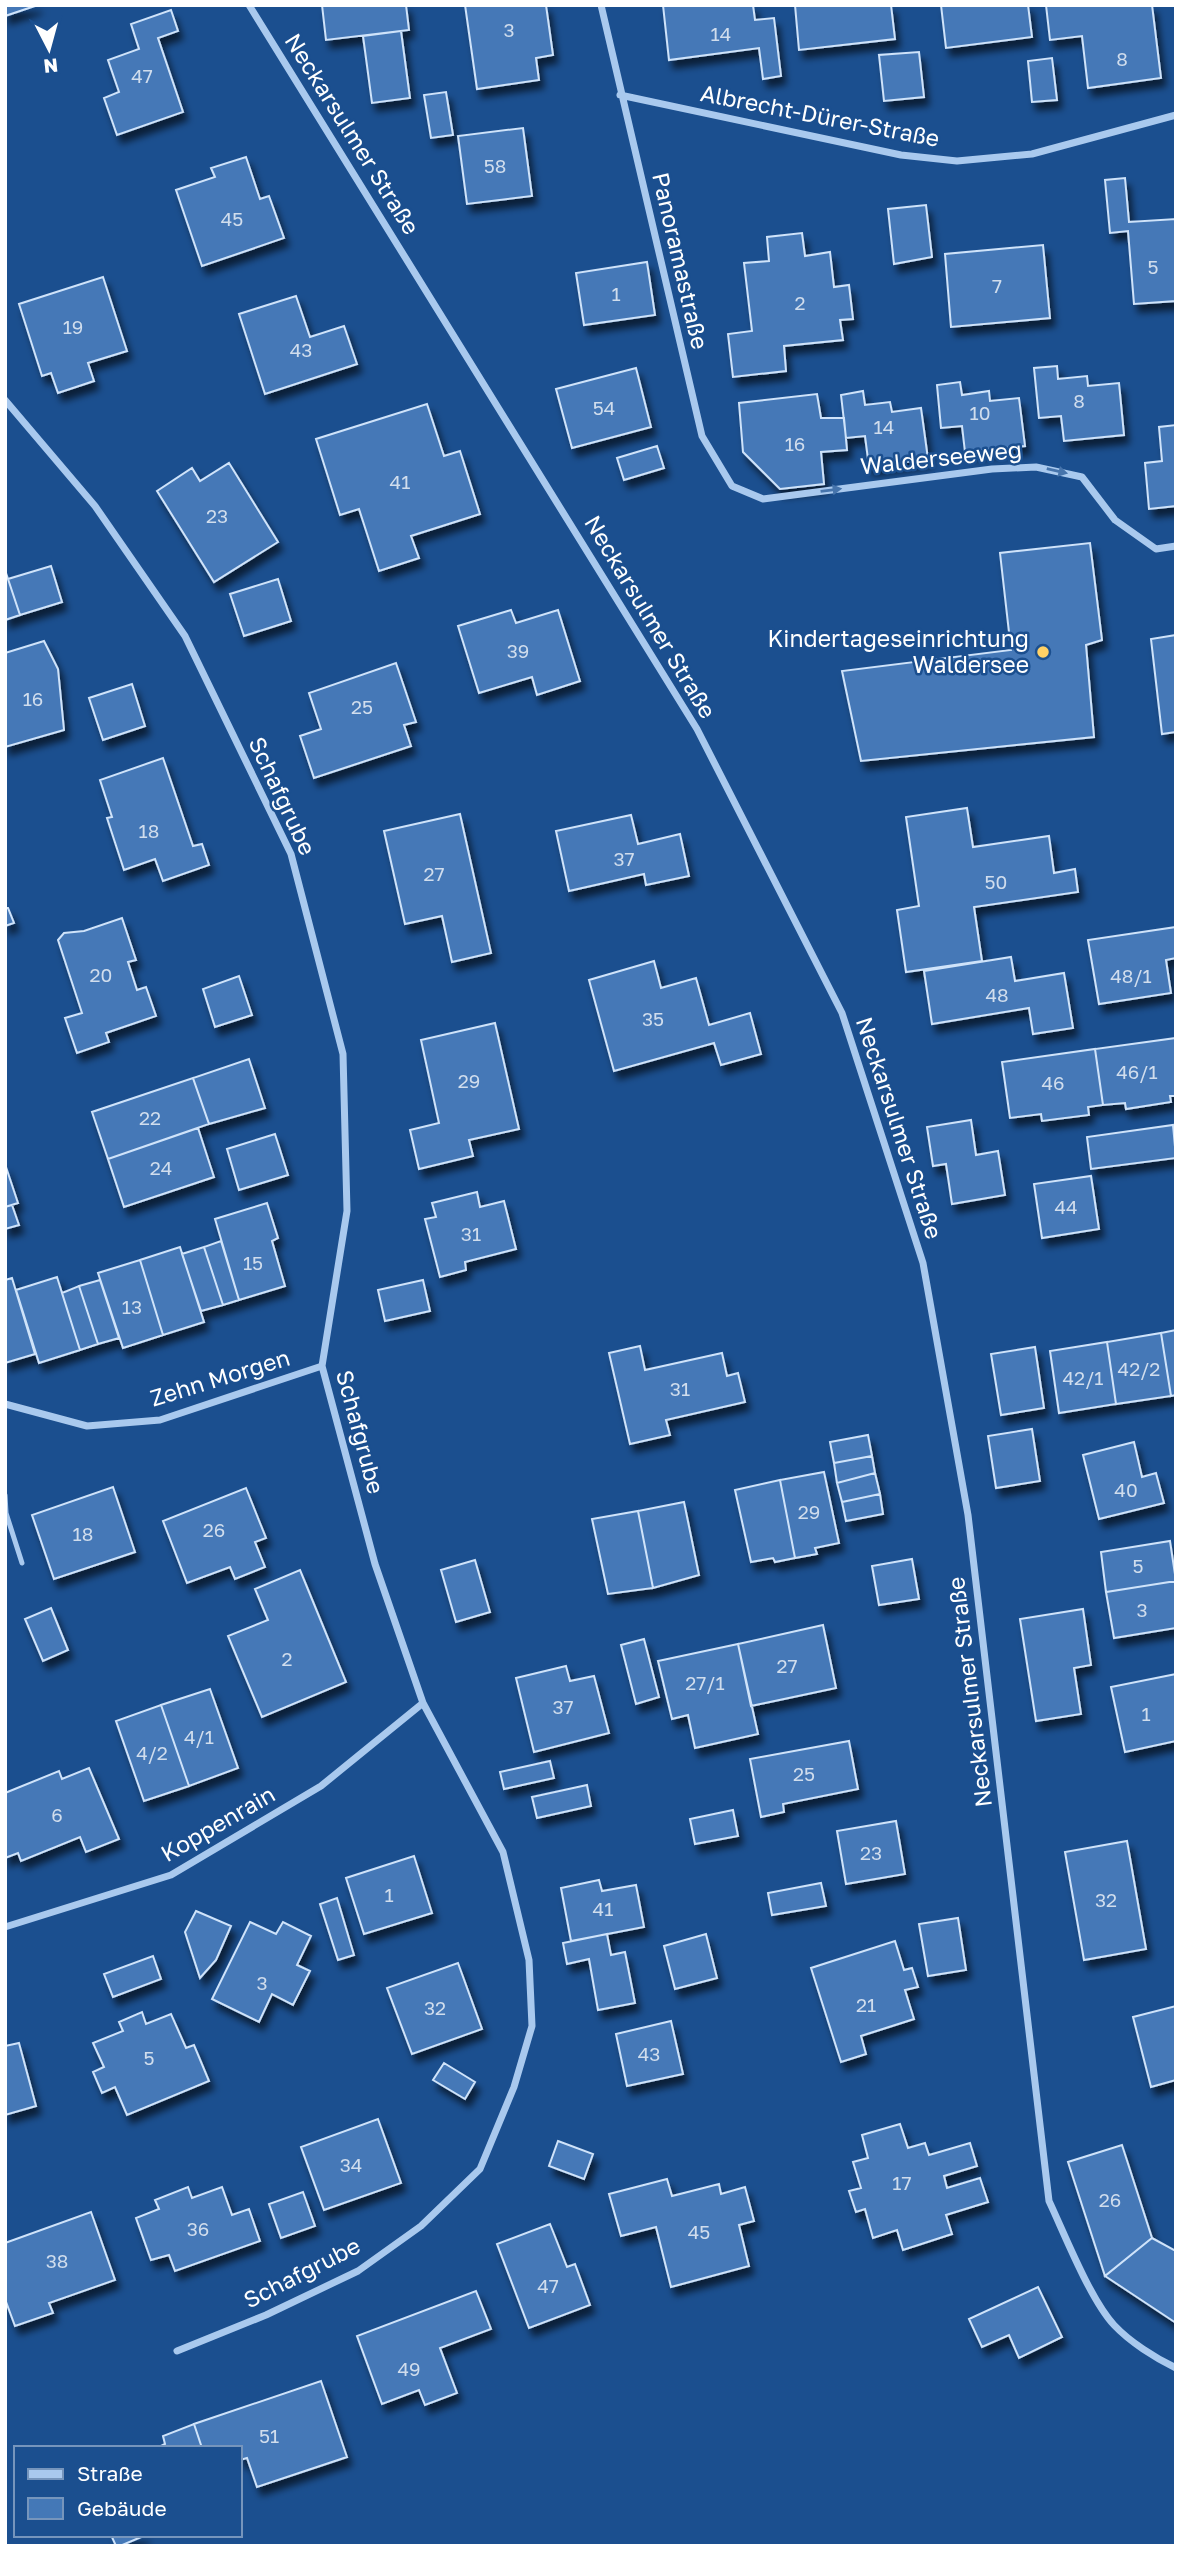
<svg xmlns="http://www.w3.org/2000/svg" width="1181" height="2551" font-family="'Golos Text',sans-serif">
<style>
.building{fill:#4478b7;stroke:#cfe3fa;stroke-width:2;filter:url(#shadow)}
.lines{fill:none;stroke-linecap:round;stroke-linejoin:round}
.lane{stroke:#a9c9ee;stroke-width:5}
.street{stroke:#a9c9ee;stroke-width:7}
.oneway{fill:#4674ac}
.poi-dot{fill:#ffd166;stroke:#1b4f8f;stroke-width:2.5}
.labels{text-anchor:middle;stroke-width:5;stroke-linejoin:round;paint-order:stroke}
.number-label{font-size:19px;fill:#d0dded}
.street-label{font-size:23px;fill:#fff;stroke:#1b4f8f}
.poi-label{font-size:23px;fill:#fff;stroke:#1b4f8f;text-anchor:end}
</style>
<defs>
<filter id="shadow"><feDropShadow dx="4.5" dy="8" stdDeviation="3.5" flood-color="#0009"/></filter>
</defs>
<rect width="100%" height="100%" fill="#1b4f8f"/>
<path class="building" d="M5 5H38L5 16Z
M322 5H406L409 30 326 40Z
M465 5H546L553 55 536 58 539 80 477 89Z
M663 5H753L755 20 774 18 781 76 763 79 759 48 669 60Z
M795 5H891L895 39 799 50Z
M941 5H1028L1032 37 946 48Z
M1046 5H1152L1161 78 1088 88 1082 36 1050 40Z
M171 10 178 31 158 38 183 112 117 135 104 98 119 92 108 60 139 49 131 24Z
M401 31 410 98 372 103 363 36Z
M919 52 924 97 884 101 879 55Z
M1052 58 1057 100 1032 102 1028 61Z
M446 92 453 135 431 138 424 95Z
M523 128 532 196 467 204 458 136Z
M246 157 260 199 269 196 284 238 202 266 176 190 215 177 211 168Z
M1125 178 1129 222 1176 219V301L1134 304 1128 231 1110 233 1105 180Z
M926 205 932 257 894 264 888 209Z
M802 233 805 256 830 252 834 287 849 285 853 319 840 320 843 340 784 346 786 371 733 377 728 334 752 331 744 263 769 261 767 237Z
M1043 245 1050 318 951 327 945 254Z
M647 262 655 315 584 325 576 273Z
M103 277 127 351 88 363 94 381 58 393 51 373 42 376 19 304Z
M296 296 310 337 344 326 357 364 265 394 239 314Z
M1057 366 1058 379 1087 376 1088 386 1119 383 1124 435 1064 441 1061 416 1039 418 1034 368Z
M636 368 651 427 572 448 556 389Z
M960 382 962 395 989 391 990 401 1019 398 1025 446 965 452 962 426 941 428 937 385Z
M863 391 865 405 890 402 892 412 921 408 928 459 869 467 865 436 846 438 841 395Z
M817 394 821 418H844L847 450 821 452 824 484 780 489 743 452 739 403Z
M427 404 444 456 460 451 480 514 411 536 419 558 379 571 359 509 340 515 316 439Z
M1176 425V506L1149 509 1145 463 1162 461 1159 427Z
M657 446 664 468 624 480 617 458Z
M229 463 278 542 214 582 157 491 192 468 200 481Z
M1090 543 1102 640 1086 645 1094 737 861 761 842 671 1011 650 1000 553Z
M51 566 62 602 20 615 8 579Z
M5 570 20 615 5 620Z
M278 579 291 621 244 636 230 594Z
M511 610 516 623 558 610 580 681 537 695 532 677 479 693 458 626Z
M1176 635V732L1162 734 1151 639Z
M44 641 58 669 64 730 5 747V653Z
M396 663 416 722 404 725 411 746 314 778 300 736 321 729 309 693Z
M132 684 145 726 103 740 89 698Z
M163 758 193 846 202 844 209 865 163 881 155 859 124 870 107 818 112 817 100 780Z
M967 808 973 847 1049 836 1054 873 1075 869 1078 892 974 907 982 961 906 972 897 910 919 906 906 817Z
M460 814 491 953 452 962 442 916 405 924 384 831Z
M631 815 638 844 680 834 689 876 646 885 644 874 569 891 556 831Z
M5 908H8L14 923 5 926Z
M122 918 136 960 128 962 137 990 146 987 156 1016 106 1033 109 1042 77 1053 65 1018 82 1013 58 940 64 933 84 931Z
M1176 927V958L1166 960 1171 993 1099 1004 1088 940Z
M1011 957 1015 981 1064 973 1073 1028 1033 1034 1029 1008 932 1024 924 971Z
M654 961 661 988 696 978 709 1025 750 1013 761 1054 721 1065 714 1043 614 1071 589 980Z
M239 976 252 1015 215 1027 203 989Z
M495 1023 519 1129 469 1140 473 1156 419 1169 410 1130 439 1123 421 1040Z
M1176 1038V1096H1170L1171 1102 1126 1109 1125 1103 1103 1105 1095 1049Z
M1095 1049 1103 1105 1088 1107 1089 1115 1042 1121 1041 1114 1010 1118 1002 1062Z
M249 1059 265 1108 209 1124 193 1078Z
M193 1078 209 1124 108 1159 92 1112Z
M971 1120 976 1155 998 1151 1005 1195 952 1204 946 1164 933 1166 927 1127Z
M1173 1125 1176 1158 1091 1169 1087 1137Z
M198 1128 214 1177 124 1207 108 1159Z
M275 1134 288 1175 239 1190 227 1149Z
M5 1164 18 1203 5 1207Z
M1091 1176 1099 1229 1042 1238 1034 1184Z
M477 1192 480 1207 504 1201 516 1249 465 1262 466 1270 440 1277 425 1219 436 1217 432 1203Z
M267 1203 278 1238 272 1241 285 1286 239 1300 215 1219Z
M12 1205 19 1225 5 1229V1207Z
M221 1241 239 1300 223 1305 204 1247Z
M180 1247 204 1322 163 1335 140 1260Z
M204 1247 223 1305 201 1311 182 1254Z
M140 1260 163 1335 123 1348 98 1273Z
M57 1277 80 1350 39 1363 16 1290Z
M12 1278 35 1354 5 1363V1280Z
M100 1280 119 1338 98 1344 79 1286Z
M423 1280 430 1311 385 1321 378 1290Z
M79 1286 98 1344 80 1350 62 1293Z
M1176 1330V1395L1171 1396 1161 1333Z
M1161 1333 1171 1396 1116 1404 1107 1342Z
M1107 1342 1116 1404 1059 1413 1050 1351Z
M640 1346 645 1370 722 1353 727 1376 738 1373 745 1402 666 1420 670 1435 630 1444 609 1353Z
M1035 1347 1044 1408 1001 1415 991 1354Z
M1032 1429 1040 1481 996 1488 988 1436Z
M868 1435 872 1456 834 1463 830 1442Z
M1134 1442 1142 1477 1156 1473 1164 1503 1099 1519 1083 1455Z
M872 1456 875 1473 837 1483 834 1463Z
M824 1472 839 1543 815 1548 817 1554 795 1558 780 1480Z
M875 1473 880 1494 842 1502 837 1483Z
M780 1480 795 1558 775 1562 773 1558 751 1562 735 1490Z
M113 1487 135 1552 54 1579 32 1515Z
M246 1488 266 1538 255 1542 265 1567 235 1579 230 1567 187 1583 163 1521Z
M880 1494 883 1514 846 1521 842 1502Z
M684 1502 699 1575 653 1588 638 1511Z
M638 1511 653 1588 608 1594 592 1519Z
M1170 1541 1176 1581 1106 1592 1101 1552Z
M912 1559 919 1599 879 1605 872 1566Z
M475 1560 490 1612 456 1622 441 1570Z
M300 1570 346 1682 262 1717 228 1636 268 1620 255 1589Z
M1176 1581V1628L1114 1638 1106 1592Z
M51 1608 68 1650 43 1661 25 1619Z
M1083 1609 1091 1665 1074 1668 1081 1714 1036 1721 1020 1619Z
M823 1625 836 1688 751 1706 738 1644Z
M644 1639 659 1697 636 1704 621 1645Z
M738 1644 758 1734 695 1748 688 1715 672 1719 658 1661Z
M566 1666 570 1681 594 1676 609 1733 534 1752 516 1678Z
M1176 1674V1741L1125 1752 1111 1687Z
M210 1689 238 1768 189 1786 161 1705Z
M161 1705 189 1786 144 1801 116 1721Z
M849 1741 858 1789 783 1804 784 1812 761 1817 750 1759Z
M550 1761 554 1778 504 1789 500 1772Z
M89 1768 119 1839 86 1852 80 1837 21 1861 18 1853 5 1858V1793L59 1771 62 1779Z
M587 1785 591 1806 537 1818 532 1797Z
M733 1810 738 1836 695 1844 690 1819Z
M896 1821 905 1874 846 1884 837 1831Z
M1127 1841 1146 1949 1084 1960 1065 1852Z
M414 1856 432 1913 364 1934 346 1878Z
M599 1880 602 1891 636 1885 644 1927 571 1941 561 1888Z
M821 1883 826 1906 772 1915 768 1893Z
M337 1898 354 1955 338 1960 320 1904Z
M196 1911 231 1926 216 1960 200 1978 185 1932Z
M958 1918 966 1970 928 1976 919 1924Z
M250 1922 276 1934 283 1922 311 1936 297 1965 310 1971 293 2005 272 1994 259 2022 212 1999Z
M607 1934 611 1955 625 1952 635 2003 598 2010 589 1959 567 1964 563 1943Z
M706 1934 717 1978 675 1989 664 1946Z
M895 1941 904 1970 912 1968 918 1987 905 1990 914 2019 861 2036 866 2054 841 2062 811 1968Z
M153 1956 161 1979 113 1997 104 1974Z
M458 1963 482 2029 412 2054 387 1988Z
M1176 2006V2080L1151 2087 1133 2017Z
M142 2012 146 2024 171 2014 186 2048 194 2045 209 2081 127 2115 115 2087 102 2093 93 2072 104 2067 93 2043 123 2031 119 2022Z
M671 2021 683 2074 627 2086 616 2034Z
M19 2043 36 2106 5 2115V2046Z
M444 2063 475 2082 465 2099 433 2080Z
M378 2119 401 2183 324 2210 301 2147Z
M900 2124 908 2148 925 2143 929 2155 970 2143 977 2166 944 2176 947 2188 980 2178 988 2202 946 2215 952 2234 903 2250 897 2230 873 2238 865 2209 856 2212 849 2191 861 2188 853 2162 868 2158 862 2135Z
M558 2141 593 2154 584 2179 549 2166Z
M1122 2145 1152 2238 1105 2276 1068 2162Z
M667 2179 672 2196 719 2184 721 2194 745 2187 754 2221 739 2225 749 2266 671 2287 656 2227 621 2236 609 2194Z
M188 2187 192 2198 222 2187 232 2215 249 2209 260 2241 175 2271 169 2255 151 2260 136 2218 159 2209 155 2200Z
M303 2192 315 2226 281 2238 269 2204Z
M91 2212 115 2280 49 2303 53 2313 15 2326 5 2299V2243Z
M550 2224 567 2267 575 2264 590 2305 529 2328 497 2244Z
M1152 2238 1176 2251V2323L1105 2276Z
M1038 2287 1062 2337 1019 2358 1009 2335 982 2347 969 2319Z
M476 2291 491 2329 440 2348 457 2393 425 2405 419 2390 382 2404 357 2336Z
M321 2381 347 2457 257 2487 247 2458 240 2460V2448H202L194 2424Z
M194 2424 202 2448H157L165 2444 163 2436Z
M111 2535H146L120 2546H116Z"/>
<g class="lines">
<path class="lane" d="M5 1495 6 1513 22 1563"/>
<path class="street" d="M249 5 697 729 842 1013 923 1263 968 1515 1049 2201C1065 2235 1090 2299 1114 2325 1130 2342 1155 2358 1176 2368
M601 5 702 436 732 486 763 499 992 469 1036 467 1082 477 1115 520 1156 549 1176 546
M620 95 901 155 957 161 1032 154 1176 115
M5 400 95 506 185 636 291 854 343 1054 347 1211 322 1366 375 1564 423 1703 503 1852 529 1960 532 2026 514 2087 480 2169 421 2226 358 2271 266 2315 177 2351
M5 1404 87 1426 160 1420 322 1366
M5 1927 171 1875 321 1786 423 1703"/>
</g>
<defs><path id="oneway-solid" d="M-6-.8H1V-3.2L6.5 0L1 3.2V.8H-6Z" transform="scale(1.75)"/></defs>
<g class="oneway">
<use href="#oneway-solid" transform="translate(1057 471) rotate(13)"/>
<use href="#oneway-solid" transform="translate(831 490) rotate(-7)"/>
</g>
<circle class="poi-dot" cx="1043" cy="652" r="7"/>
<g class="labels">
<g class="number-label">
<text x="509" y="37">3</text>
<text x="721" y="41">14</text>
<text x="1122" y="66">8</text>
<text x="142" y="83">47</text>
<text x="495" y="173">58</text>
<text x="232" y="226">45</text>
<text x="1153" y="274">5</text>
<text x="997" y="293">7</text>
<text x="616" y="301">1</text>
<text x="800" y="310">2</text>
<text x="73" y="334">19</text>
<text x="301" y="357">43</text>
<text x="1079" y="408">8</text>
<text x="604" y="415">54</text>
<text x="980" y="420">10</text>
<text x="884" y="434">14</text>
<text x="795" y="451">16</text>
<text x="400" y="489">41</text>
<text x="217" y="523">23</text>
<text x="518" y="658">39</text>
<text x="33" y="706">16</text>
<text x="362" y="714">25</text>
<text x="149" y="838">18</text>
<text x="624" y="866">37</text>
<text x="434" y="881">27</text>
<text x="996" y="889">50</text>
<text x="101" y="982">20</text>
<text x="1131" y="983">48/1</text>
<text x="997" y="1002">48</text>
<text x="653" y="1026">35</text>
<text x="1137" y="1079">46/1</text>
<text x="469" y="1088">29</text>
<text x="1053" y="1090">46</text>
<text x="150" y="1125">22</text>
<text x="161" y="1175">24</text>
<text x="1066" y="1214">44</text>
<text x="471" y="1241">31</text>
<text x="253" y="1270">15</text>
<text x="132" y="1314">13</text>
<text x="1139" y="1376">42/2</text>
<text x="1083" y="1385">42/1</text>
<text x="680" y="1396">31</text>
<text x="1126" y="1497">40</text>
<text x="809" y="1519">29</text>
<text x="214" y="1537">26</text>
<text x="83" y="1541">18</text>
<text x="1138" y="1573">5</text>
<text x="1142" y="1617">3</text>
<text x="287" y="1666">2</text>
<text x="787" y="1673">27</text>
<text x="705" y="1690">27/1</text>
<text x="563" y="1714">37</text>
<text x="1146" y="1721">1</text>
<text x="199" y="1744">4/1</text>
<text x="152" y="1760">4/2</text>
<text x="804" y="1781">25</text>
<text x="57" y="1822">6</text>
<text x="871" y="1860">23</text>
<text x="389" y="1902">1</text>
<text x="1106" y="1907">32</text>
<text x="603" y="1916">41</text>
<text x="262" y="1990">3</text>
<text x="866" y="2012">21</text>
<text x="435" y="2015">32</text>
<text x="649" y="2061">43</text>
<text x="149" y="2065">5</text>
<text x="351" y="2172">34</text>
<text x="902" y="2190">17</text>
<text x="1110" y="2207">26</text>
<text x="198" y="2236">36</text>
<text x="699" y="2239">45</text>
<text x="57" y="2268">38</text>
<text x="548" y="2293">47</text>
<text x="409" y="2376">49</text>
<text x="269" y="2443">51</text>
</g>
<g class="street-label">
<text transform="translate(820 116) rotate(11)" y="8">Albrecht-Dürer-Straße</text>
<text transform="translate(352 134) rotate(58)" y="8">Neckarsulmer Straße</text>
<text transform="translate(680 261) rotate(77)" y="8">Panoramastraße</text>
<text transform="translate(941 458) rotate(-6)" y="8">Walderseeweg</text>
<text transform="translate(650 617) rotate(59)" y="8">Neckarsulmer Straße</text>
<text transform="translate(282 796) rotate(65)" y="8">Schafgrube</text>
<text transform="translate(899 1128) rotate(72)" y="8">Neckarsulmer Straße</text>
<text transform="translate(220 1378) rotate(-17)" y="8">Zehn Morgen</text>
<text transform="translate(360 1432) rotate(75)" y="8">Schafgrube</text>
<text transform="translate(970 1692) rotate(-97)" y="8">Neckarsulmer Straße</text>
<text transform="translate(218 1824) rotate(-30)" y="8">Koppenrain</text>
<text transform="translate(302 2273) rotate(-27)" y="8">Schafgrube</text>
</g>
<g class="poi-label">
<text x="1029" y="647">Kindertageseinrichtung<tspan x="1029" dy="26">Waldersee</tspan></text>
</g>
</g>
<rect width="1181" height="2551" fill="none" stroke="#ffffff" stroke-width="14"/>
<rect x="14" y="2446" width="228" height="91" fill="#1b4f8f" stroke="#7695bc" stroke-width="2"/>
<rect x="28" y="2469" width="35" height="10" fill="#a9c9ee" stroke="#7695bc" stroke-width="2"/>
<text x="77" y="2481" font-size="21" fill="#ffffff">Straße</text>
<rect x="28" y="2498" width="35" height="21" fill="#4478b7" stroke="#7695bc" stroke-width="2"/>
<text x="77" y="2516" font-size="21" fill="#ffffff">Gebäude</text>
<g transform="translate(49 49) rotate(174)" stroke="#1b4f8f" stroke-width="5" paint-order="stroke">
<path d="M0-5L12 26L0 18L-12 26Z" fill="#ffffff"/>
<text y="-10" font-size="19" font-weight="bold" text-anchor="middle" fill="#ffffff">N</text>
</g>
</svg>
